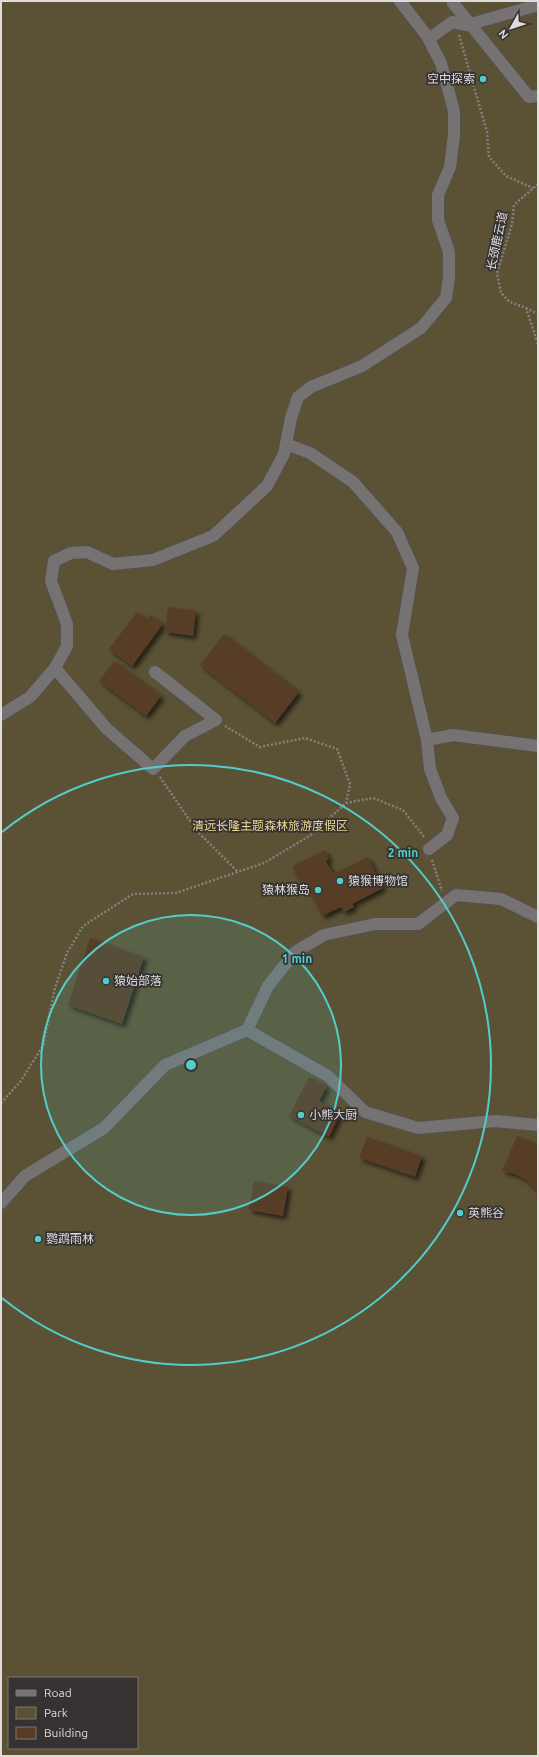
<svg xmlns="http://www.w3.org/2000/svg" width="539" height="1757" font-family="Ubuntu,'Noto Sans SC',sans-serif">
<style>
.green{fill:#5b5235;fill-rule:evenodd}
.building{fill:#583c26;filter:url(#shadow)}
.lines{fill:none;stroke-linecap:round;stroke-linejoin:round}
.minor-casing{stroke:#535150;stroke-width:14}
.path{stroke:#838180;stroke-width:2.5;stroke-dasharray:2 2;stroke-linecap:butt}
.minor{stroke:#767272;stroke-width:12}
.ring{fill:none;stroke:#52cdcc;stroke-width:2}
.poi-dot{fill:#52cdcc;stroke:#353231;stroke-width:1.5}
.labels{text-anchor:middle;stroke-width:3.5;stroke-linejoin:round;paint-order:stroke}
.poi-label{font-size:12px;fill:#dfdddc;stroke:#353231;text-anchor:start}
.street-label{font-size:12px;fill:#dfdddc;stroke:#353231}
.park-label{font-size:12px;fill:#ead698;stroke:#353231}
.centre{fill:#52cdcc;stroke:#353231;stroke-width:2}
.ring-label{font-size:12px;text-anchor:middle;font-weight:bold;fill:#52cdcc;stroke:#353231;stroke-width:3.5;stroke-linejoin:round;paint-order:stroke}
</style>
<defs>
<filter id="shadow"><feDropShadow dx="3.5" dy="3.5" stdDeviation="2" flood-color="#0009"/></filter>
</defs>
<rect width="100%" height="100%" fill="#353231"/>
<path class="green" d="M1 1H538V1756H1ZM9 1678H137V1748H9Z"/>
<path class="building" d="M168 607 196 611 193 636 165 632Z
M137 612 147 620 150 615 163 624 132 666 109 649Z
M224 634 299 692 275 723 200 665Z
M114 661 161 696 146 716 99 681Z
M325 850 329 859 326 861 333 874 368 857 383 888 352 904 354 907 344 912 341 907 322 916 308 888 304 890 292 866Z
M90 938 144 957 122 1024 68 1005Z
M309 1077 327 1086 319 1101 341 1112 329 1137 289 1116Z
M517 1136 538 1144V1192L525 1179 515 1174 502 1171Z
M367 1137 422 1156 415 1177 359 1158Z
M254 1181 288 1187 283 1216 249 1210Z"/>
<g class="lines">
<g class="minor-casing">
<path id="minor" d="M454 1 453 3 529 97 538 96
M429 39 452 22 467 25 538 5
M286 444 310 453 353 482 397 532 413 568 402 635 427 740 453 735 538 746
M55 668 106 728 153 769 185 736 216 720 155 672
M1 715 30 697 55 668 67 646V624L51 581 54 561 71 553 87 552 113 564 153 560 213 536 267 486 284 454 291 418 298 397 311 387 362 366 421 328 446 298 449 277V252L438 220V195L450 167 454 135V111L441 63 427 36 400 1
M427 740 430 769 441 798 453 818 447 835 429 849
M247 1030 268 986 295 952 324 935 375 924H418L456 895 501 899 538 917
M1 1203 25 1176 104 1128 165 1065 247 1030 328 1076 365 1112 418 1128 495 1121 538 1125"/>
</g>
<path class="path" d="M459 35 487 132 489 157 506 176 533 188
M538 184 514 205 512 224 497 273 501 293 510 302 526 308 538 344
M526 308 538 314
M225 726 260 747 305 738 337 749 350 784 346 803
M160 777 197 831 238 872
M432 860 442 891
M1 1103 20 1082 43 1046 55 988 67 953 83 926 133 894 176 893 264 863 311 835 346 803 373 798 403 810 425 838"/>
<use href="#minor" class="minor"/>
</g>
<circle cx="191" cy="1065" r="150" fill="#52cdcc" fill-opacity=".12"/>
<g class="ring">
<circle cx="191" cy="1065" r="150"/>
<path d="M2 832A300 300 0 1 1 2 1298"/>
</g>
<g class="poi-dot">
<circle cx="483" cy="79" r="4"/>
<circle cx="340" cy="881" r="4"/>
<circle cx="318" cy="890" r="4"/>
<circle cx="106" cy="981" r="4"/>
<circle cx="301" cy="1115" r="4"/>
<circle cx="460" cy="1213" r="4"/>
<circle cx="38" cy="1239" r="4"/>
</g>
<g class="labels">
<g class="poi-label">
<text x="475" y="83" text-anchor="end">空中探索</text>
<text x="348" y="885">猿猴博物馆</text>
<text x="310" y="894" text-anchor="end">猿林猴岛</text>
<text x="114" y="985">猿始部落</text>
<text x="309" y="1119">小熊大厨</text>
<text x="468" y="1217">英熊谷</text>
<text x="46" y="1243">鹦鹉雨林</text>
</g>
<g class="street-label">
<text transform="translate(497 241) rotate(-78)" y="4">长颈鹿云道</text>
</g>
<g class="park-label">
<text x="270" y="830">清远长隆主题森林旅游度假区</text>
</g>
</g>
<circle cx="191" cy="1065" r="6" class="centre"/>
<g class="ring-label">
<text x="403" y="857">2 min</text>
<text x="297" y="963">1 min</text>
</g>
<rect width="539" height="1757" fill="none" stroke="#dfdddc" stroke-width="4"/>
<rect x="8" y="1677" width="130" height="72" fill="#353231" stroke="#797675"/>
<rect x="16" y="1690" width="20" height="6" fill="#767272" stroke="#797675"/>
<text x="44" y="1697" font-size="12" fill="#dfdddc">Road</text>
<rect x="16" y="1707" width="20" height="12" fill="#5b5235" stroke="#797675"/>
<text x="44" y="1717" font-size="12" fill="#dfdddc">Park</text>
<rect x="16" y="1727" width="20" height="12" fill="#583c26" stroke="#797675"/>
<text x="44" y="1737" font-size="12" fill="#dfdddc">Building</text>
<g transform="translate(511 28) rotate(231)" stroke="#353231" stroke-width="3" paint-order="stroke">
<path d="M0-3L7 15L0 10L-7 15Z" fill="#dfdddc"/>
<text y="-6" font-size="11" font-weight="bold" text-anchor="middle" fill="#dfdddc">N</text>
</g>
</svg>
